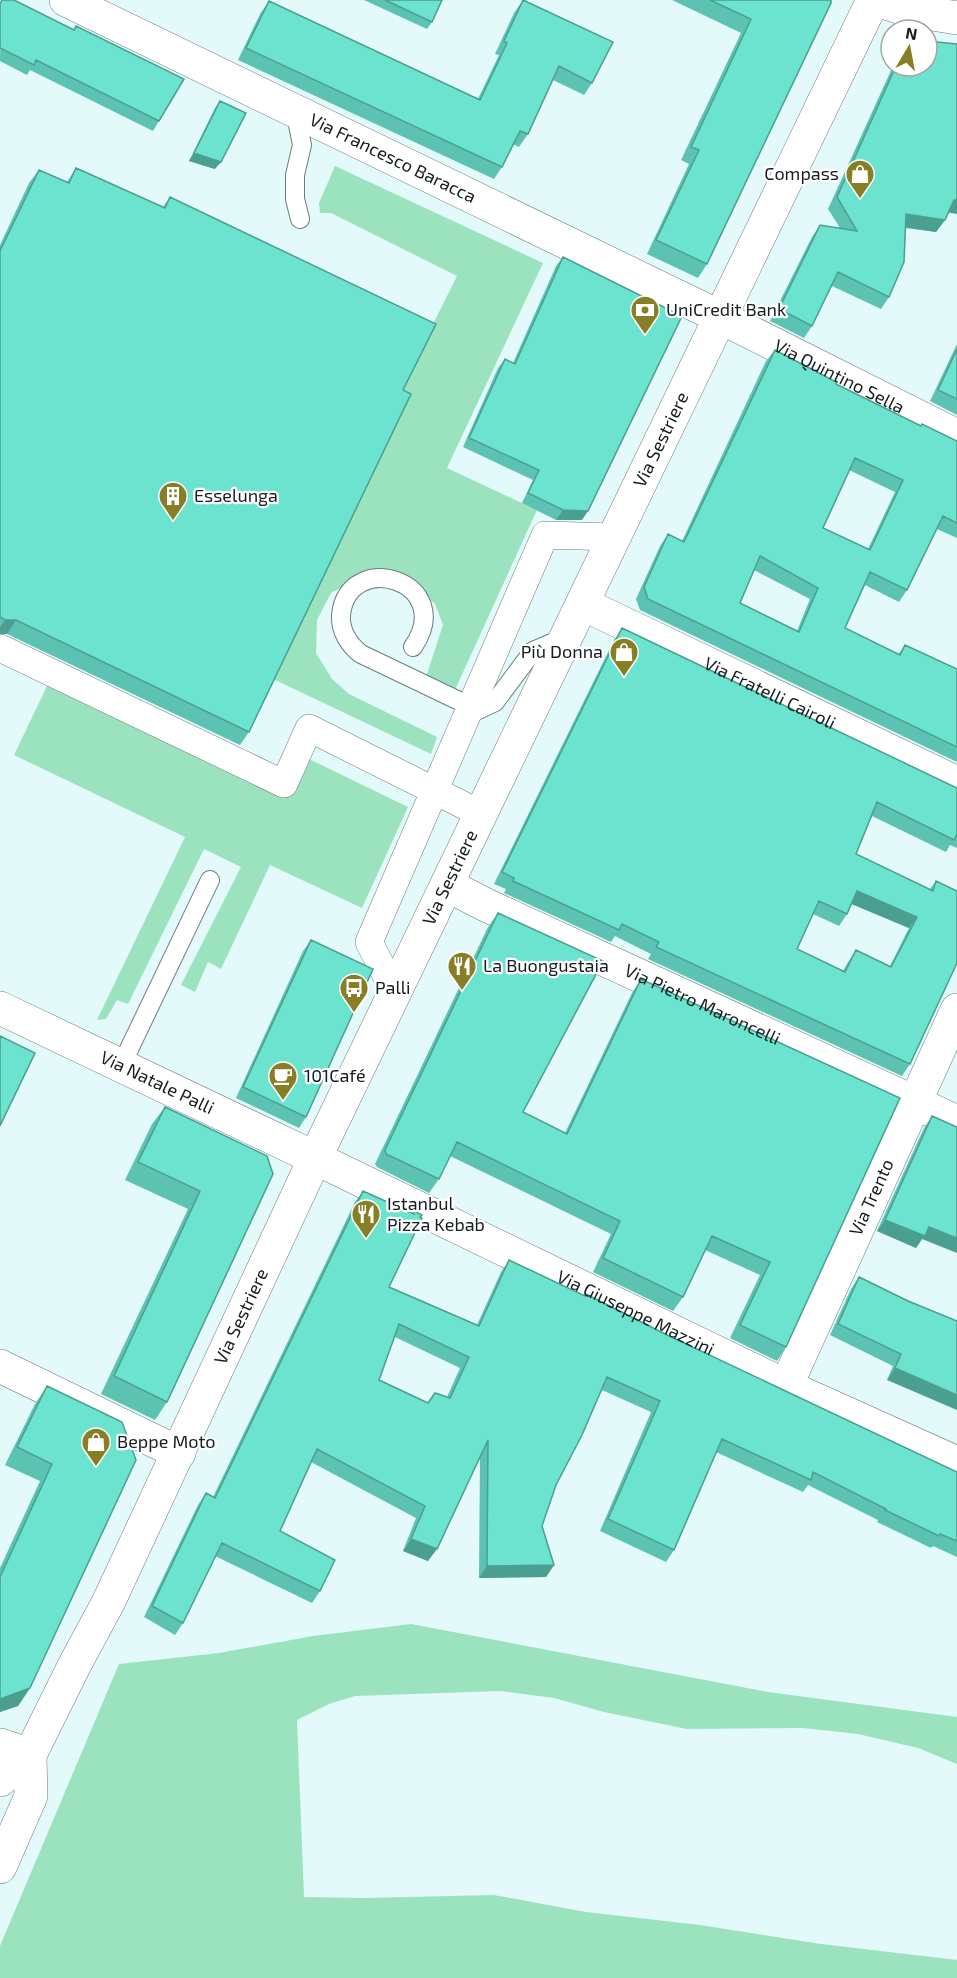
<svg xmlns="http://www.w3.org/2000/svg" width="957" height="1978" font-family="'Exo 2',sans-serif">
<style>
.green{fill:#9ae3be}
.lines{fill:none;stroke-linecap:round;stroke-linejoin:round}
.service-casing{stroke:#6b7d7f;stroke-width:20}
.pedestrian-casing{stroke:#6b7d7f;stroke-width:28}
.minor-casing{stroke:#6b7d7f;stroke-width:34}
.tertiary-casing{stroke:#6b7d7f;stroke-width:34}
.secondary-casing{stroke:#6b7d7f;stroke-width:34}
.service{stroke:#fff;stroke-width:18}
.pedestrian{stroke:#fff;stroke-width:27}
.minor{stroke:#fff;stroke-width:33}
.tertiary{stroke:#fff;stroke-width:33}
.secondary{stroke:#fff;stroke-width:33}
.wall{fill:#5cc3b2;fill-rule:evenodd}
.shaded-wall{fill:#4b9f91}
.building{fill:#6be3cf;stroke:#4b9f91;stroke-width:1.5;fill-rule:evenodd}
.labels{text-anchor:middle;stroke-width:4.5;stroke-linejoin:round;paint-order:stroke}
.street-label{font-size:18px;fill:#161d1e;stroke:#fff}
.poi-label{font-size:18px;fill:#161d1e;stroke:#fff;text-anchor:start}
</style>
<rect width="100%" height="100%" fill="#e4f9fa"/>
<path class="green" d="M335 166 543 263 447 468 537 510 454 692 425 680 443 625 435 604 417 588 353 581 331 593 317 620 316 653 332 679 349 694 437 737 431 754 271 678 393 404 457 276 331 213H320L319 203Z
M48 684 290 797 309 759 408 807 362 908 270 865 221 969 208 962 195 992 181 985 241 867 204 849 128 1004 117 1000 106 1019 97 1020 185 837 14 755Z
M411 1624 768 1692 957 1717V1764L918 1748 858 1734 803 1728 687 1729 604 1712 554 1698 500 1691 355 1696 329 1704 297 1720 304 1897 364 1898 494 1895 586 1912 700 1925 821 1944 957 1960V1978H0V1946L119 1664 219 1653 313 1636Z"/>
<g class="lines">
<g class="service-casing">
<path id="service" d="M295 110 302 145 295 175V199L300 219
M413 647C458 581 348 548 341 615 340 631 349 645 361 654L478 710 495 702 533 651 566 637
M121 1066 210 880"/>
</g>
<g class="pedestrian-casing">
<path id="pedestrian" d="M0 648 284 784 309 728 481 814
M395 993 369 942 545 535 615 537"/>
</g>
<g class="minor-casing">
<g id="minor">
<path id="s1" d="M66 0 720 317 957 436"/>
<path d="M877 0 908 10 957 18"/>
<path id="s2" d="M583 604 957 783"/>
<path id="s3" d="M447 885 486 905 957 1122"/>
<path id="s4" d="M315 1158 786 1386 957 1463"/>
<path d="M0 1366 179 1453"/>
<path id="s5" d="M786 1386 957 1010"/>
<path d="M0 1745 30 1755"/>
</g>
</g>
<g class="tertiary-casing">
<g id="tertiary">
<path id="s6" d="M0 1008 315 1158"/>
</g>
</g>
<g class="secondary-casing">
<g id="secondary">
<path id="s7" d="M0 1780 30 1755 75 1664 108 1603 315 1158 873 0"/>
<path d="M0 1867 31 1796 30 1755"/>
</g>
</g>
<use href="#service" class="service"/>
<use href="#pedestrian" class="pedestrian"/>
<use href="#minor" class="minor"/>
<use href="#tertiary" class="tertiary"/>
<use href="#secondary" class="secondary"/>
</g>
<path class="wall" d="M1 0H14L73 30 76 26 159 121 153 131 30 70 27 75 0 61Z
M364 0H442L432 22 427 29Z
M523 0 592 83 584 95 553 80 528 134 519 147 513 144 502 167 494 179 238 60 260 14 269 1 478 99 499 55 495 54 514 13Z
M672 0H831L707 264 698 278 647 254 689 164 681 160 741 33Z
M893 66H927L948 213 945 220 936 232 905 228 889 297 881 309 832 286 812 326 804 338 770 321 812 237 820 225 840 228 828 209Z
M220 101 215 169 189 161 215 108Z
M76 168 163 207 170 197 403 390 249 732 240 745 7 634H0V245L29 183 39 170 67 182Z
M563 257 582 520H556L522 503 533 480 463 447 498 368 505 359 513 363 556 266Z
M957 344V415L930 401Z
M775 350 836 384 921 426 957 441V538L937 529 907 590 899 602 865 585 845 628 898 655 905 645 957 669V762L640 610 636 599 660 546 668 534 682 541 766 361ZM849 470 895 492 868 549 823 528ZM754 570 810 599 797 631 740 603Z
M622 628 957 788V848L950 845 946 852 872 816 856 854 930 889 936 881 910 1064 902 1076 648 959 651 954 615 936 611 942 504 893 506 889 494 884 614 640ZM852 904 909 928 890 966 856 950 848 962 843 971 797 949 813 914 839 926 847 914Z
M498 913 523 1112 565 1133 632 993 641 979 900 1098 786 1347 777 1361 730 1338 760 1275 705 1250 683 1297 673 1311 593 1272 611 1234 450 1156 439 1179 429 1193 377 1167 375 1164 488 927Z
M311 940 306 1117 299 1128 236 1098 303 951Z
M165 1107 267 1156 167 1402 155 1420 101 1394 188 1209 125 1180 152 1124Z
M932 1116 922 1239 916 1248 877 1231 924 1128Z
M363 1191 411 1213 412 1210 422 1215 389 1287 477 1325 501 1272 509 1260 957 1472V1557L933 1546 931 1548 877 1522 878 1520 808 1485 803 1492 716 1452 674 1550 666 1562 600 1531 651 1412 602 1390 556 1485 542 1526 554 1565 546 1577 479 1578 480 1458 428 1561 403 1551 416 1518 311 1462 280 1531 320 1591 312 1603 215 1556 183 1623 175 1635 144 1617 198 1505 206 1493 213 1497 355 1202ZM395 1337 460 1368 447 1397 428 1403 379 1380Z
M859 1277 908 1301 957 1321 887 1380 893 1366 830 1335 851 1289Z
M47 1386 122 1422 30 1688 18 1706 0 1712V1568L40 1481 5 1465 35 1404Z"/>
<path class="shaded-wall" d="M194 153 221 162 215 169 189 161Z
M954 200H957V214L945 212Z
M906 214 945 220 936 232 897 226Z
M563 510 588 511 582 520H556Z
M5 620H16L7 634H0V627Z
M857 891 917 917 909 928 849 903Z
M885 1220 929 1227 957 1238V1253L922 1239 916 1248 877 1231Z
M895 1368 957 1395V1410L887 1380Z
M411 1539 437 1549 428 1561 403 1551Z
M554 1565 546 1577 479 1578 487 1566Z
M30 1688 18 1706 0 1712V1699Z"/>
<path class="building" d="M2 0H14L74 30 76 26 184 79 159 121 36 60 34 65 0 48V4Z
M385 0H442L432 22Z
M523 0 613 42 592 83 559 66 528 134 520 131 502 167 246 48 269 1 480 100 507 43 504 41Z
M710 0H831V3L707 264 656 240 699 150 691 147 751 19Z
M927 41 957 44V200H954L945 220 906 214 904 262 889 297 838 272 812 326 779 309 820 225 857 231 837 197 896 66H927Z
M220 101 246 113 221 162 194 153Z
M76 168 165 208 170 197 436 324 403 390 411 394 249 732 16 620H5L0 617V251L39 170 69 183Z
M563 257 682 316 588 511 563 510 528 493 539 470 469 438 505 359 515 364Z
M957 349V399L938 390Z
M775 350 836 382V384L921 426 922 424 957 441V523L943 516 907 590 870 572 845 628 900 655 905 645 957 669V747L648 599 644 587 668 534 684 542ZM855 458 903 480 870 550 823 528ZM760 556 818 588 799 632 740 603Z
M622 628 957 788V834L954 840 877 802 856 854 933 891 936 881 957 891V963L910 1064 656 947 659 942 622 924 619 930 513 881 514 878 502 872ZM857 891 917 917 891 967 856 950 845 972 797 949 819 901 847 914Z
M498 913 603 961 523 1112 567 1134 641 979 900 1098 786 1347 740 1325 770 1262 712 1236 683 1297 603 1258 620 1221 457 1142 439 1179 386 1154 385 1150Z
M311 940 373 969 306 1117 243 1087Z
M0 1036 35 1053 0 1126Z
M165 1107 267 1156 273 1174 167 1402 114 1376 200 1191 138 1162Z
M932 1116 957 1127V1238L929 1227 925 1236 885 1220Z
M363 1191 414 1214 412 1210 422 1215 420 1217 422 1218 389 1287 479 1326 509 1260 585 1296 586 1294 665 1334 957 1472V1541L940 1534 939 1536 885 1510 886 1509 813 1472 811 1480 722 1439 674 1550 608 1519 660 1401 607 1377 582 1435 556 1485 542 1526 554 1565 487 1566 488 1440 437 1549 411 1539 425 1506 317 1449 280 1531 335 1560 320 1591 222 1543 183 1623 152 1606 206 1493 215 1498ZM399 1324 469 1357 450 1398 435 1393 428 1403 379 1380Z
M859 1277 908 1301 957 1321V1395L895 1368 901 1354 838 1324Z
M47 1386 122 1422 136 1460 30 1688 0 1699V1577L52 1464 17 1447Z"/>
<defs>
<g id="shop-pin" transform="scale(1.5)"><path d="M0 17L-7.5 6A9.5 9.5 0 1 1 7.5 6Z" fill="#877e25" stroke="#fff"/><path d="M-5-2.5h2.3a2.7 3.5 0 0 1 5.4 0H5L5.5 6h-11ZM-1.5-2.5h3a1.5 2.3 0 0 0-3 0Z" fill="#fff"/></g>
<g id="bank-pin" transform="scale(1.5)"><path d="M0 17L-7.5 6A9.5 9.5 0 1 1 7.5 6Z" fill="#877e25" stroke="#fff"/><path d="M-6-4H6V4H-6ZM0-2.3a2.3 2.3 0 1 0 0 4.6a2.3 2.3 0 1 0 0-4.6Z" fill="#fff"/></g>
<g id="building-pin" transform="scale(1.5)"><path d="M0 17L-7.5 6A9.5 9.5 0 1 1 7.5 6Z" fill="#877e25" stroke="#fff"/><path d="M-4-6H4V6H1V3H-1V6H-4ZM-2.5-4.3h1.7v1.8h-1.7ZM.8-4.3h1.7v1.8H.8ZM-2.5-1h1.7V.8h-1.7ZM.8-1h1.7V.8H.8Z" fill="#fff"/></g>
<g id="restaurant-pin" transform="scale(1.5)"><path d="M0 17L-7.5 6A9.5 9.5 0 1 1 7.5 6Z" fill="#877e25" stroke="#fff"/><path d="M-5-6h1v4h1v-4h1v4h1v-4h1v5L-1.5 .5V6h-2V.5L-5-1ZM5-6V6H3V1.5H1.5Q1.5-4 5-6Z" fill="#fff"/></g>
<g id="bus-pin" transform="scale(1.5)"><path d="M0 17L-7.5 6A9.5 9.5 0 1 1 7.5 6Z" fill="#877e25" stroke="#fff"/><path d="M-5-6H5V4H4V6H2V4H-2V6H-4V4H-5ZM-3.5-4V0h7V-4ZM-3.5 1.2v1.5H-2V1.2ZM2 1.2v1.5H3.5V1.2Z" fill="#fff"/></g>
<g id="cafe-pin" transform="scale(1.5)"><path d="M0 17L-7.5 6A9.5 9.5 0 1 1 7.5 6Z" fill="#877e25" stroke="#fff"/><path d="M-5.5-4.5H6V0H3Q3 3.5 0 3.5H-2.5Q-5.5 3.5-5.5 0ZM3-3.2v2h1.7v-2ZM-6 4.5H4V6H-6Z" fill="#fff"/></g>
</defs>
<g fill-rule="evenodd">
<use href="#shop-pin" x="860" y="174"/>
<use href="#bank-pin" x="645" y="310"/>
<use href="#building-pin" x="173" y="496"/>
<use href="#shop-pin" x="624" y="652"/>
<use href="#restaurant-pin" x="462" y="966"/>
<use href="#bus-pin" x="354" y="988"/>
<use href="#cafe-pin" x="283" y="1076"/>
<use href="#restaurant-pin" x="366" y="1214"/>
<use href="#shop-pin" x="96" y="1442"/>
</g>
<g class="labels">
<g class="street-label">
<text dy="6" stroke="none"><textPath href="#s1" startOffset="363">Via Francesco Baracca</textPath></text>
<text dy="6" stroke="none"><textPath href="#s1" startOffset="860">Via Quintino Sella</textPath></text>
<text dy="6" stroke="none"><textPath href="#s7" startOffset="1498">Via Sestriere</textPath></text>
<text dy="6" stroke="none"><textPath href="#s2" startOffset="207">Via Fratelli Cairoli</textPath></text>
<text dy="6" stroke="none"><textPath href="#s7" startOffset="1012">Via Sestriere</textPath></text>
<text dy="6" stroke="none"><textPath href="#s3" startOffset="282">Via Pietro Maroncelli</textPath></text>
<text dy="6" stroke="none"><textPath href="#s6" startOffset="174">Via Natale Palli</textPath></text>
<text dy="6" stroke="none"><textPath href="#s5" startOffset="207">Via Trento</textPath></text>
<text dy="6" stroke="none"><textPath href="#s4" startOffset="356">Via Giuseppe Mazzini</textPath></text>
<text dy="6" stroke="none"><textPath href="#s7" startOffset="526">Via Sestriere</textPath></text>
</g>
<g class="poi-label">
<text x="839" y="180" text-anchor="end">Compass</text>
<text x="666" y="316">UniCredit Bank</text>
<text x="194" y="502">Esselunga</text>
<text x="603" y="658" text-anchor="end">Più Donna</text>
<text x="483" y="972">La Buongustaia</text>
<text x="375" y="994">Palli</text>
<text x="304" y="1082">101Café</text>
<text x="387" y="1210">Istanbul<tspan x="387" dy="21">Pizza Kebab</tspan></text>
<text x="117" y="1448">Beppe Moto</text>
</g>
</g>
<g transform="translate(909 48) rotate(10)"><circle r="28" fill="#ffffff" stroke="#a2a5a5" stroke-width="1.5"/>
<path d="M0-4.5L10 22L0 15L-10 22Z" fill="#877e25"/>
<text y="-9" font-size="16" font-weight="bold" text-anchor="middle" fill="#161d1e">N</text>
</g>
</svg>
